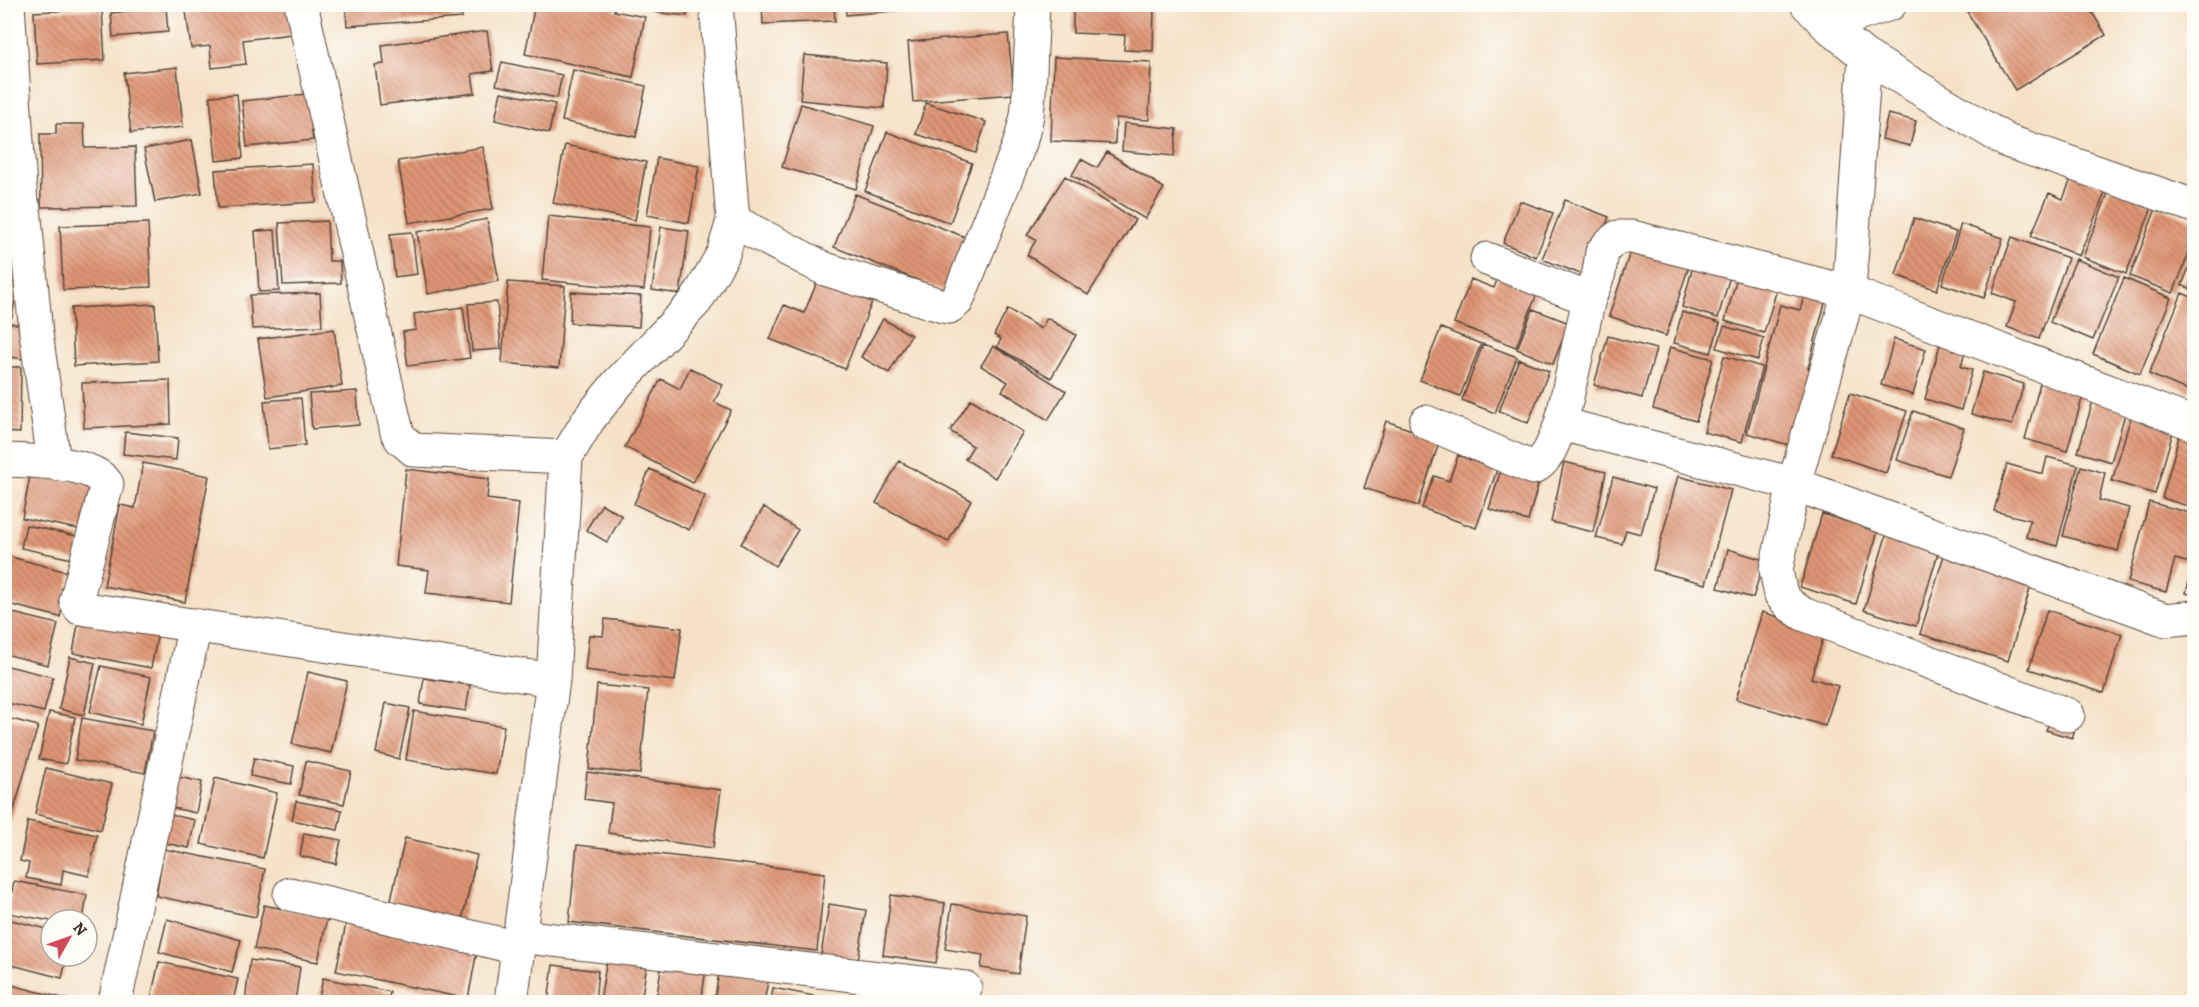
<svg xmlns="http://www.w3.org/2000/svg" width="2199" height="1007" font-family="Alegreya,serif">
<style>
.building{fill:url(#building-back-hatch)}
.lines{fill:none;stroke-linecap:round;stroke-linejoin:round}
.minor-casing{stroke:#574537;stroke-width:35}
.minor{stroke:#fff;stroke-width:33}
</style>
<defs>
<pattern id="building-back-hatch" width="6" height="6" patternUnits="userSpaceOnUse" patternTransform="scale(1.5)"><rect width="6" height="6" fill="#df9474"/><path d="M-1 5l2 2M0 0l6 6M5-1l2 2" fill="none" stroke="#b6795f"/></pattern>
</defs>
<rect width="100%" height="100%" fill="#fdfcf7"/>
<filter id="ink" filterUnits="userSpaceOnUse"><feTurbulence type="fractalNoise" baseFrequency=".0167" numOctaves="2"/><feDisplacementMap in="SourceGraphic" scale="12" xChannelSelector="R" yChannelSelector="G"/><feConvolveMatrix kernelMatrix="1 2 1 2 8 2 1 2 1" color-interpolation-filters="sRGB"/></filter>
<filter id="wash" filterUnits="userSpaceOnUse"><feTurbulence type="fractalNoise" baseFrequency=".008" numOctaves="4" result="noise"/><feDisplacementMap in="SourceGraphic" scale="24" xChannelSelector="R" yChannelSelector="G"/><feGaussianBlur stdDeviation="1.35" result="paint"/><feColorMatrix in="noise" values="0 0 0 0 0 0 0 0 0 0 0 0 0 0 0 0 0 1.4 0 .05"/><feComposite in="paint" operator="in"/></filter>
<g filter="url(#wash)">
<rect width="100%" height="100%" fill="#f5e1c7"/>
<g id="blocks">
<path class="building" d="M185 4H288L291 34 243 40 246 64 212 68 210 46 191 48Z
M345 4H461L462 18 347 26Z
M535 4H615L614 11 645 17 633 77 525 54Z
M653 4H688L687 16 653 12Z
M762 4H834L835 21 763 24Z
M845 4H902L903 10 846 15Z
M1073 4H1154L1153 51 1124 50 1125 35 1073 33Z
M2087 4 2106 35 2015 90 1963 5Z
M166 7 168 32 113 37 111 13Z
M102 9 105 60 37 64 34 12Z
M487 31 493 71 472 74 475 93 380 105 375 65 384 64 382 45Z
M1008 34 1014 94 913 102 908 42Z
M804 55 887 63 884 108 800 100Z
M1054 57 1151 62 1149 120 1116 118 1115 144 1051 141Z
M502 62 562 75 557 98 496 85Z
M177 67 183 127 131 133 124 73Z
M573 70 646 86 636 137 562 121Z
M501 92 555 104 549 133 495 120Z
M237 94 243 158 216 161 210 96Z
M307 94 313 140 247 147 242 101Z
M926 103 986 122 976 153 916 134Z
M801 104 874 126 856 189 782 167Z
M1888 114 1916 121 1910 146 1882 139Z
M1124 123 1177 129 1174 156 1122 151Z
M56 124H84L85 148 135 147 137 206 41 207 40 134H56Z
M887 132 972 163 950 223 865 191Z
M192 140 202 193 155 202 144 149Z
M565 145 646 162 635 220 553 203Z
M483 147 493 209 409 223 398 161Z
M1107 152 1164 188 1145 219 1072 175 1081 159 1097 168Z
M657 158 699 166 689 223 647 215Z
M313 164 316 202 218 208 215 170Z
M2073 174 2107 188 2079 256 2031 236 2049 193 2063 199Z
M1065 176 1135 220 1088 295 1027 255 1036 240 1027 235Z
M2110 188 2153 205 2126 274 2083 257Z
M855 194 970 239 950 293 834 247Z
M1565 200 1609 217 1586 276 1542 259Z
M1520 201 1553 213 1536 257 1503 243Z
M2157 206 2194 221V241L2173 293 2130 276Z
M548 216 650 227 644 290 542 280Z
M1914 218 1956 232 1937 290 1896 275Z
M487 219 499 281 428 294 417 232Z
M327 221 329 261H340L341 283 283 285 279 223Z
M148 223 151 287 63 290 60 226Z
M4 224 17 225 14 270H4Z
M1961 224 2003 238 1984 298 1942 284Z
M661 227 689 231 680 294 652 290Z
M275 230 279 291 259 292 255 231Z
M412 232 417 274 395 277 390 234Z
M2012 237 2068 258 2039 339 2007 327 2016 302 1992 293Z
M1632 246 1689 266 1666 336 1609 316Z
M2194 255V291L2182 285Z
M2076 259 2119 277 2093 340 2050 322Z
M1693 266 1730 276 1718 318 1682 307Z
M1501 270 1540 286 1516 347 1454 323 1471 279 1494 288Z
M1739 270 1779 282 1764 333 1725 321Z
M2124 278 2171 298 2140 374 2093 354Z
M818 280 872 302 845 369 770 339 784 305 804 313Z
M4 281 18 283 12 317 4 316Z
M508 282 565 286 559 368 502 363Z
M1806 289 1827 295 1808 368 1817 371 1796 447 1747 433 1780 305 1800 310Z
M571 292 641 296 639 327 570 323Z
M320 293 322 326 252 329 250 295Z
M2182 293 2194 298V376L2189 391 2149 374Z
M497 302 501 349 472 351 468 304Z
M155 304 158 361 74 366 71 308Z
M463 307 470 358 408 366 403 332 416 330 414 314Z
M1008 309 1041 329 1047 318 1076 335 1051 378 997 347 1001 339 994 335Z
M1533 309 1569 323 1553 364 1517 349Z
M1682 312 1720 323 1711 353 1674 343Z
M883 319 911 335 889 373 861 357Z
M4 322 28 326 23 359 4 356Z
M1724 326 1764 338 1758 360 1717 348Z
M1441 328 1481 344 1460 396 1420 380Z
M334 329 342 386 267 397 258 339Z
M1608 336 1656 349 1642 398 1594 385Z
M1942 337 1967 344 1961 367 1972 370 1961 410 1925 399Z
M1894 339 1926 349 1913 395 1881 385Z
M1483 344 1517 357 1495 413 1462 400Z
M993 346 1066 391 1048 420 1002 391 1008 382 981 366Z
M1670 347 1713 359 1696 421 1653 409Z
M1724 356 1762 367 1742 442 1704 432Z
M1519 359 1549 371 1528 423 1499 411Z
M4 367H21L20 433 4 432Z
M690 368 723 385 714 402 731 410 693 483 625 447 661 379 680 389Z
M1983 372 2024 384 2012 425 1971 414Z
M170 380 171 424 84 428 82 383Z
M2041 380 2084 392 2067 451 2025 439Z
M357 391 359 425 312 429 309 394Z
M1850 393 1907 411 1886 473 1831 454Z
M2095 394 2128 404 2111 462 2078 452Z
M301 398 305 445 268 449 264 401Z
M971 399 1023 432 995 478 965 459 973 446 950 431Z
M1913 411 1964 428 1948 476 1897 460Z
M2132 413 2175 425 2155 494 2112 481Z
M1386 421 1440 440 1418 506 1364 488Z
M125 432 178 438 176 460 123 454Z
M2180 433 2194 437V508L2162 498Z
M1458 455 1497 470 1476 528 1422 508 1434 476 1449 481Z
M2047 457 2078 465 2057 546 2026 537 2030 520 1994 511 2007 464 2043 474Z
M899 461 971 500 948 542 876 503Z
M1564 462 1606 472 1593 532 1551 522Z
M143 463 209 476 185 602 104 586 120 505 135 508Z
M1503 463 1541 474 1528 521 1489 509Z
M2081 466 2105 473 2099 500 2129 508 2118 551 2063 536Z
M406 469 489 479 487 499 519 503 509 602 426 593 429 570 396 566Z
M650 469 705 496 689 530 634 504Z
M31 471 98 484 89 531 22 518Z
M1678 476 1731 490 1706 584 1653 570Z
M1613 477 1654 489 1641 534 1626 530 1622 544 1596 538Z
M2149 502 2194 514V547L2190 563 2175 559 2166 592 2128 582Z
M602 504 622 516 607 542 586 530Z
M764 507 798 530 775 566 741 544Z
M1822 514 1878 531 1856 604 1800 587Z
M26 525 81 537 77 560 21 548Z
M1887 533 1939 550 1916 626 1864 610Z
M1728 549 1764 560 1753 598 1718 588Z
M4 555 71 573 60 617 4 603Z
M1944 555 2032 582 2008 661 1920 634Z
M2194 562V596L2186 593Z
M2047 610 2122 634 2104 693 2029 669Z
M5 611 58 624 48 665 5 654Z
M1762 612 1825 632 1811 678 1838 686 1825 726 1736 699Z
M80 613 159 628 151 668 73 653Z
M605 619 682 628 675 681 585 670 589 635 603 636Z
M70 657 95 663 84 715 59 709Z
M4 665 53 677 44 712 4 702Z
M101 666 151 677 141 724 90 712Z
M308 672 347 681 331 753 292 744Z
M424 678 470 685 466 711 420 704Z
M597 685 648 690 640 774 589 769Z
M386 703 410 708 399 759 376 753Z
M414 711 504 726 496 774 406 760Z
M49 712 75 717 66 764 39 759Z
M4 717 38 726 11 820 4 818Z
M82 718 153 731 145 773 75 760Z
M2051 718 2076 726 2072 738 2046 730Z
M254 758 294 766 291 784 250 776Z
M306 761 351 771 344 804 299 795Z
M46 768 112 784 101 830 35 814Z
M587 772 721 790 713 848 608 833 612 803 584 799Z
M165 774 202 782 196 813 159 805Z
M215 778 277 793 263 858 201 844Z
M296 801 342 810 338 830 292 820Z
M157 812 195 820 189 848 151 840Z
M28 821 97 835 89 876 63 870 61 885 26 878 29 863 20 861Z
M304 833 341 840 336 864 300 856Z
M405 838 477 855 461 925 389 908Z
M577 845 825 873 817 951 569 922Z
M164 849 265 869 256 917 156 896Z
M14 881 87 895 83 920 51 921 8 913Z
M891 895 945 903 936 963 883 955Z
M829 904 866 910 858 961 821 955Z
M952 904 1026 916 1018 974 981 968 983 955 945 949Z
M264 905 327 918 318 962 254 949Z
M7 919 51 930V956H67L62 978 4 963V928Z
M167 919 241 940 232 972 159 952Z
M346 924 477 951 468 999 336 971Z
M607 958 647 964 641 1002H600Z
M250 960 300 967 295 1002H245Z
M662 961 706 969 701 1002H656Z
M159 962 238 979 233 1002H150Z
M553 965 598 971 595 1002H548Z
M720 967 769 976 764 1002H714Z
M323 978 390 992 388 1002H318Z
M4 983 77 1002H4Z
M773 988 814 996 813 1002H771Z"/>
</g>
</g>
<g filter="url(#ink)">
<use href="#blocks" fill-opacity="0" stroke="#574537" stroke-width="1.5"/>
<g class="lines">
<g class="minor-casing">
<path id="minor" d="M8 4 21 204
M301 4 397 432 401 439 414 450 566 457
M1807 4 1827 25 1865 56 2007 141 2194 206
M1827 25 1890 4
M1865 56 1849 292 1794 484 1776 570 1781 595 1790 605 1803 614 2068 715
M4 201 17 202 24 208 36 333 54 462
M733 221 825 269 943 306 949 307 957 301 1020 143 1027 116 1029 94 1033 4
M1487 259 1589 299
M1426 422 1533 468C1549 460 1554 440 1561 424
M2194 424 1849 292 1632 237H1618L1609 244 1602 252 1599 273 1589 299 1561 424 1794 484 2166 620 2194 617
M4 460C30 461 92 461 107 484L76 601 80 608 553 680
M290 894 518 948
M519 936 965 988
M115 1002 195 625
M511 1002 553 680 566 457 589 419 618 383 696 301 723 254 733 221 716 4"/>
</g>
<use href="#minor" class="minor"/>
</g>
</g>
<rect width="2199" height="1007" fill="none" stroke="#fdfcf7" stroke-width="24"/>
<g transform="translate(69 938) rotate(50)"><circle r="28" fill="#fdfcf7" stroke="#afa8a0" stroke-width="1.5"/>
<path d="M0-4.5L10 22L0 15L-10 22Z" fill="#d1495b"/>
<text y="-9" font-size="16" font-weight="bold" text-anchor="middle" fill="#3b2a1e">N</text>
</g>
</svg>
